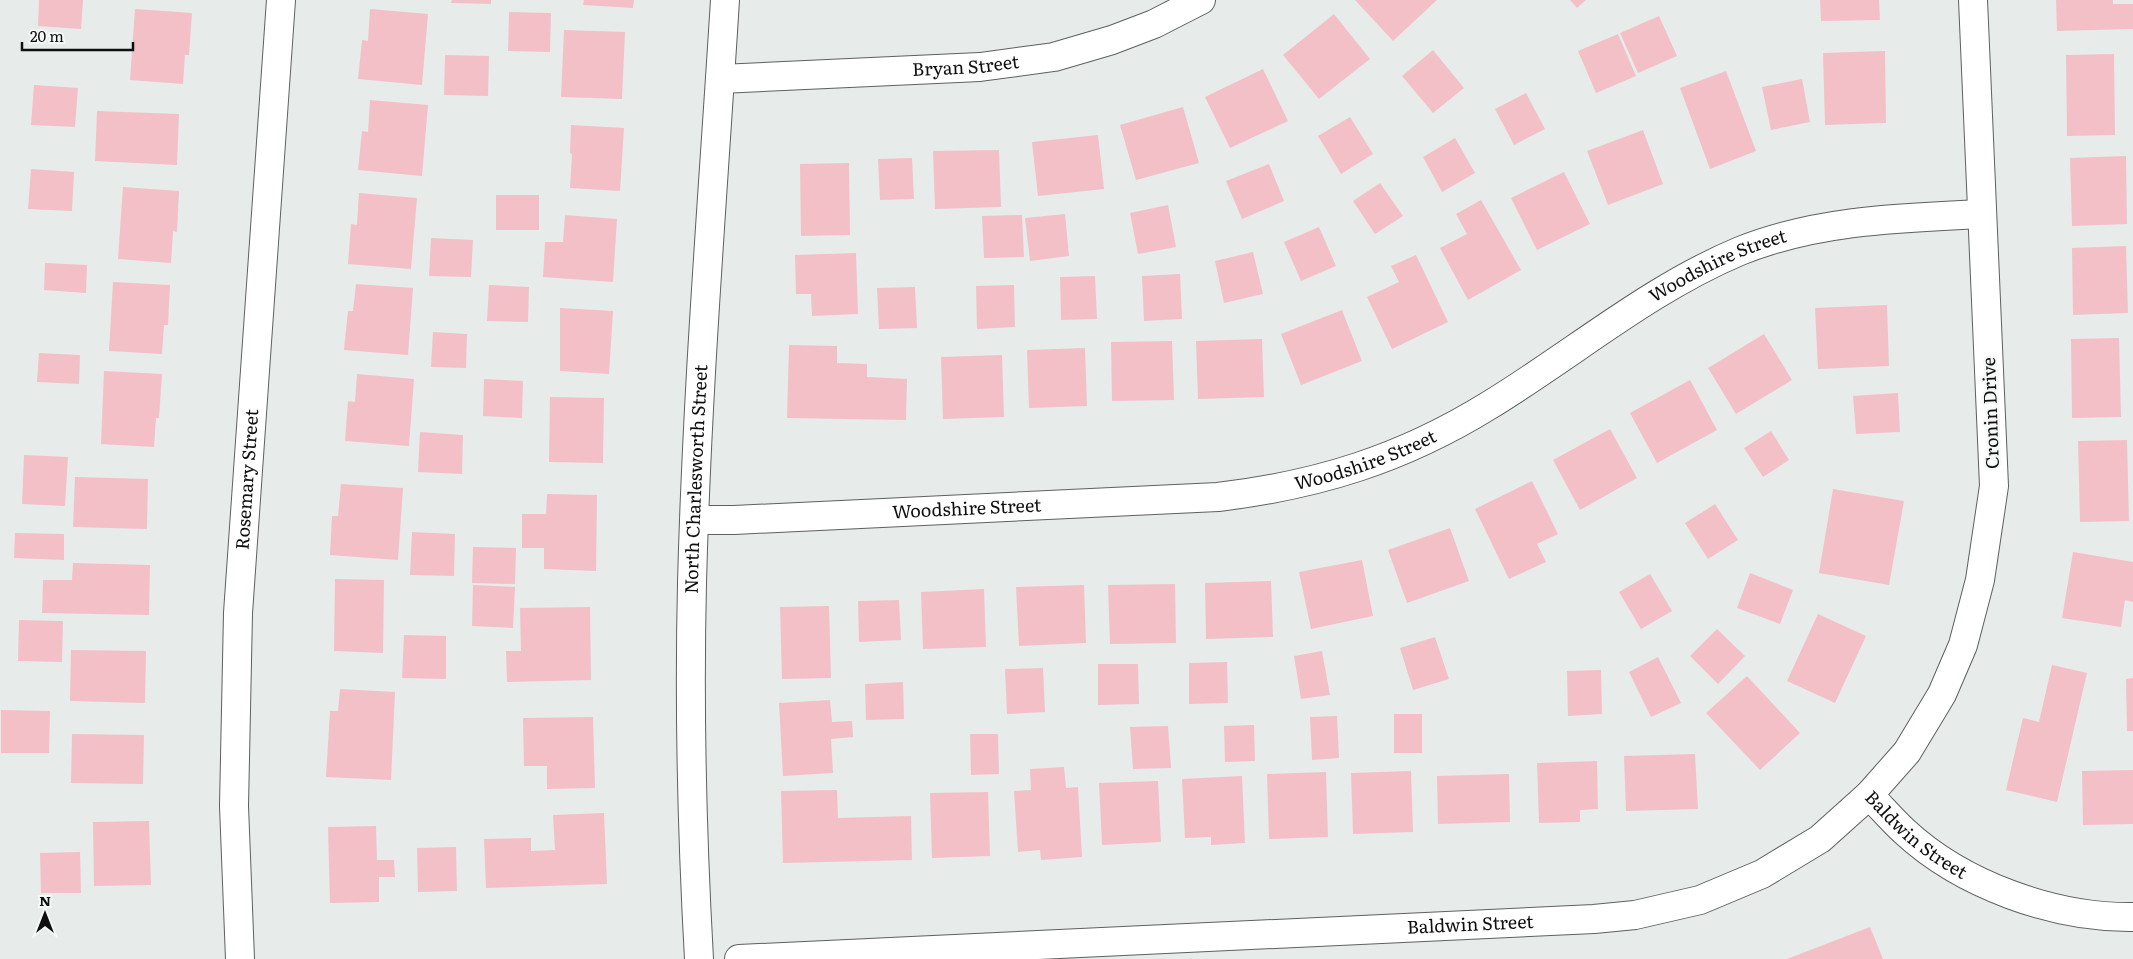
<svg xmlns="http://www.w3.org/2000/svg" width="2133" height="959" font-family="Literata,serif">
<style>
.building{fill:#f4c0c8}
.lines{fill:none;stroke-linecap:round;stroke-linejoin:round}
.minor-casing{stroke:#5d6060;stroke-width:30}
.minor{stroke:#fff;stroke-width:28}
.labels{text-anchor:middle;stroke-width:5;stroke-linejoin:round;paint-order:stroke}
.street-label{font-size:18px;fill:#0e100f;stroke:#f4f8f7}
</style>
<rect width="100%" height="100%" fill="#e7ebea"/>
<path class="building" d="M39 0H83L81 29 38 26Z
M452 0H491V4L451 3Z
M584 0H634L633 8 583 5Z
M1355 0H1437L1393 41Z
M1570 0H1586L1577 8Z
M1820 0H1879L1880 20 1821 21Z
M2056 0H2113V4H2133V29L2057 31Z
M135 9 192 13 189 55H185L183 84 130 80Z
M370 9 428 14 422 85 358 79 362 40 368 41Z
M509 12 551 13 550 52 508 51Z
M1334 14 1370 59 1319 99 1283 55Z
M1659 16 1677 56 1638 73 1620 33Z
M564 30 625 32 622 99 561 97Z
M1618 34 1636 76 1596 93 1578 51Z
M1433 50 1464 88 1433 113 1402 76Z
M1885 51 1886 123 1825 125 1823 53Z
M2114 54 2115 135 2067 136 2066 55Z
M445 55 489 56 488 96 444 95Z
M1263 69 1288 121 1230 148 1205 97Z
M1726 71 1756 151 1710 169 1680 88Z
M1802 79 1810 122 1771 130 1762 87Z
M34 85 78 88 75 127 31 125Z
M1526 93 1545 129 1514 145 1495 109Z
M370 100 428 105 422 176 358 170 362 131 368 132Z
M1183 107 1199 163 1136 180 1120 125Z
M97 111 179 114 177 165 95 161Z
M1350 117 1373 154 1341 174 1318 136Z
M571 125 624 128 620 191 570 188 572 154 570 153Z
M1643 130 1663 184 1608 205 1587 151Z
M1098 135 1104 189 1038 196 1032 142Z
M1455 138 1475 173 1442 192 1423 157Z
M999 150 1001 207 935 209 933 151Z
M2126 156 2127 224 2072 226 2070 158Z
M912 158 914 199 880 200 878 159Z
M849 163 850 235 801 236 800 164Z
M1269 164 1284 201 1242 219 1226 181Z
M31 169 74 172 72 211 28 209Z
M1564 172 1590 224 1537 250 1511 198Z
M1380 183 1403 216 1375 234 1353 201Z
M123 187 179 191 177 232 173 231 171 263 118 259Z
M359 193 417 198 411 269 348 264 351 224 357 225Z
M496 195H539V230H496Z
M1481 200 1521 270 1468 300 1440 248 1467 234 1456 214Z
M1168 205 1176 247 1138 254 1130 213Z
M1065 214 1069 256 1030 261 1025 218Z
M565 215 617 219 613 282 543 277 545 242H563Z
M1022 215 1024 257 984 258 982 216Z
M1319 227 1336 266 1301 281 1284 242Z
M431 238 473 240 471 277 429 276Z
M2126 246 2128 313 2073 315 2072 248Z
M1253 252 1263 294 1224 303 1215 261Z
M856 253 858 314 812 316 811 294H796L795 255Z
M1416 255 1448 322 1392 349 1367 297 1399 282 1391 266Z
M45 263 87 265 86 293 44 290Z
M1180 274 1182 319 1144 321 1142 276Z
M1095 276 1097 319 1061 320 1060 277Z
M113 282 170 285 168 325H164L162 354 109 351Z
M356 284 413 288 408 355 344 350 348 311H353Z
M489 285 529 287 528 322 487 321Z
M1014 285 1015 327 977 329 976 286Z
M915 287 917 328 879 329 877 288Z
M1887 305 1889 366 1818 369 1815 308Z
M560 308 613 311 609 374 560 371Z
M1342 310 1362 361 1301 385 1281 334Z
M433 332 467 334 466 368 431 367Z
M1764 334 1792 380 1736 414 1708 368Z
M2119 338 2121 417 2072 418 2071 339Z
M1262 339 1264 397 1198 399 1196 341Z
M1172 341 1174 400 1112 401 1111 342Z
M789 345 837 346V363L867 364V377L907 379 906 420 787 418Z
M1085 348 1087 406 1029 408 1027 350Z
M39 353 80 355 79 384 37 382Z
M1002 355 1004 417 943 419 941 357Z
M104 371 162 374 159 418H156L154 447 101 444Z
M357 374 414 379 409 446 345 441 348 401 355 402Z
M484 379 523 381 522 418 483 416Z
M1690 380 1717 430 1657 463 1630 413Z
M1898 393 1900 432 1856 434 1853 396Z
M550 397 604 398 603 463 549 462Z
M1610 429 1637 478 1580 510 1553 460Z
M1771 431 1789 460 1763 477 1744 448Z
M420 432 463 435 462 474 418 472Z
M2127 440 2129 521 2080 522 2078 441Z
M24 455 68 457 65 506 22 504Z
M75 477 148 479 147 529 73 527Z
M1532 481 1558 534 1537 544 1546 562 1509 579 1475 509Z
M341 484 403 488 398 560 330 555 332 516H338Z
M1833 489 1904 501 1889 585 1819 573Z
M547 494 597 495 596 571 544 569V548H522V514H546Z
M1715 504 1738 540 1708 559 1685 523Z
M1450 528 1469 581 1407 603 1388 550Z
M412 532 455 534 454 576 410 575Z
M15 533 64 534V560L14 558Z
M473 547 516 548 515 584 472 583Z
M2073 552 2133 562V602L2125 600 2121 627 2062 618Z
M1362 560 1373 616 1311 629 1299 572Z
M73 563 150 565 149 615 42 613 43 580H72Z
M1750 573 1793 590 1780 624 1737 608Z
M1650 574 1672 611 1641 629 1619 592Z
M335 579 384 580 383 653 334 651Z
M1271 581 1273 637 1206 639 1205 583Z
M1175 584 1176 643 1110 644 1108 585Z
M473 585 515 587 513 628 472 626Z
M1084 585 1086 643 1019 646 1016 587Z
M984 589 986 647 923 649 921 592Z
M899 600 901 640 859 642 858 601Z
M829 606 831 678 782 679 780 607Z
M590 607 591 680 507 682 506 651H521L520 608Z
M1818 614 1866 636 1835 703 1787 681Z
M19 620 63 621 62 662 18 661Z
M1717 629 1745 656 1718 684 1690 656Z
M404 635 446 636V679L402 678Z
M1435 637 1449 679 1413 690 1400 648Z
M71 650 146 651 145 703 70 701Z
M1322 651 1330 695 1301 699 1294 656Z
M1658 657 1681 703 1651 717 1629 672Z
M1227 662 1228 703 1189 704V663Z
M1098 664H1138L1139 704 1098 705Z
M2052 665 2087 673 2057 802 2006 790 2023 718 2039 722Z
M1043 668 1045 712 1007 714 1005 669Z
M1601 670 1602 714 1568 716 1567 671Z
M1747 676 1800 733 1760 770 1706 713Z
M2133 678V731H2127L2126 679Z
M903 682 904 719 866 720 865 684Z
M340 689 395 692 391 780 326 777 330 711H338Z
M830 700 832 722 852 721 853 737 831 739 833 773 783 776 779 703Z
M1 710 50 711 49 753H1Z
M1394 714H1422V753H1394Z
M1337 716 1339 758 1312 760 1310 717Z
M593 717 595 788 547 789V766H524L523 718Z
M1254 725 1255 761 1225 762 1224 726Z
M1168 726 1171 768 1133 769 1130 727Z
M72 734 144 735 143 784 71 783Z
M970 734H998L999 774 971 775Z
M1695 754 1698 809 1626 811 1624 756Z
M1597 761 1598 809 1580 810V822L1539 823 1537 763Z
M1064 767 1066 788 1078 787 1082 857 1041 860 1040 850 1018 852 1014 791 1031 790 1030 769Z
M2133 770V824L2083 825 2082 771Z
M1411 771 1413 832 1353 834 1351 773Z
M1326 772 1328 837 1269 839 1267 774Z
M1509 774 1510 822 1438 824 1437 776Z
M1242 776 1245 843 1211 845V837L1185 838 1182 779Z
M1158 781 1161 842 1102 845 1099 783Z
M837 790 838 818 911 816 912 860 783 863 781 791Z
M988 792 990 856 932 858 930 793Z
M604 813 607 884 486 888 484 839 531 838V851L555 850 553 815Z
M149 821 151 885 94 886 93 822Z
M376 826 377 860H394L395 877H379V902L330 903 328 827Z
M456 847 457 891 418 892 417 848Z
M80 852 81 893H41L40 853Z
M1870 927 1883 959H1787Z"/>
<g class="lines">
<g class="minor-casing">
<g id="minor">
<path id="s1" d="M720 79 980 67 1054 57 1112 40 1154 24 1201 0"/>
<path id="s2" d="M695 520H734L1218 497C1318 485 1402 459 1488 406 1572 355 1649 289 1740 251 1817 220 1900 218 1982 214"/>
<path id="s3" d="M1869 795C1881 807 1892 820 1904 831 1962 885 2054 918 2133 917"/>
<path id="s4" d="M240 959 234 806 238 613 281 0"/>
<path id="s5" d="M699 959C692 834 689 708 692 583 697 388 713 194 725 0"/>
<path id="s6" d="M739 959 1594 919 1635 915 1700 900 1762 874 1820 839 1869 795 1907 752 1942 694 1963 645 1980 580 1994 486 1973 0"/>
</g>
</g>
<use href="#minor" class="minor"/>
</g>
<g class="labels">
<g class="street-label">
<text dy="6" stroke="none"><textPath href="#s1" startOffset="246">Bryan Street</textPath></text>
<text dy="6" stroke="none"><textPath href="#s2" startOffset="1081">Woodshire Street</textPath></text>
<text transform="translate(1991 413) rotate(-92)" y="6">Cronin Drive</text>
<text dy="6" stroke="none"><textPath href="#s2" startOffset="676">Woodshire Street</textPath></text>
<text dy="6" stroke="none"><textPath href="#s4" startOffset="480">Rosemary Street</textPath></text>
<text dy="6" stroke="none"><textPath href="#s5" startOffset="480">North Charlesworth Street</textPath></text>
<text dy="6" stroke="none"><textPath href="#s2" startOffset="272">Woodshire Street</textPath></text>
<text dy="6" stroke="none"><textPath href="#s3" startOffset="62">Baldwin Street</textPath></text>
<text dy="6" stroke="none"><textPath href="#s6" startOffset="732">Baldwin Street</textPath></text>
</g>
</g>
<g transform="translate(45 914)" stroke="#f4f8f7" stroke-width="4" paint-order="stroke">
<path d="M0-4L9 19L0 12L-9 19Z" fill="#0e100f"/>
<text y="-8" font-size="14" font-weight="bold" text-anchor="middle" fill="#0e100f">N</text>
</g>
<path d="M22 42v8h111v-8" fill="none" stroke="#0e100f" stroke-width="2.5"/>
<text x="30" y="42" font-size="15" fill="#0e100f" stroke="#f4f8f7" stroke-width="4" paint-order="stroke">20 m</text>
</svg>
